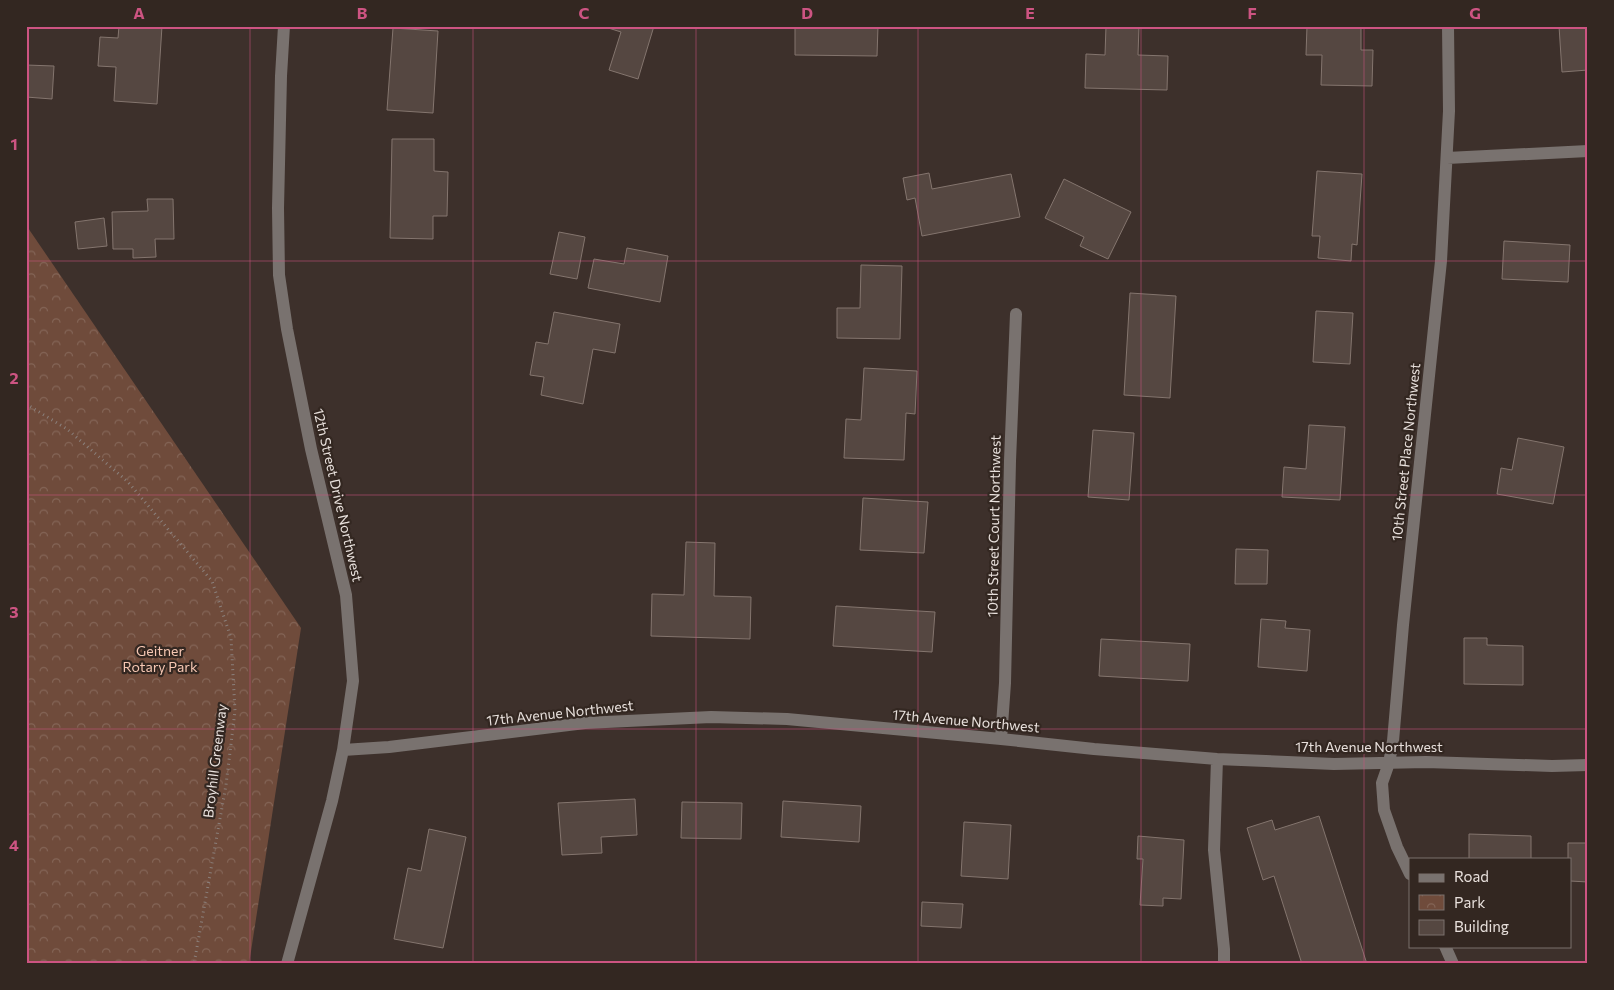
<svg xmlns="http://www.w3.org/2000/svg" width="1614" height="990" font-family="Commissioner,sans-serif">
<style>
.park{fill:url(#park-crowns)}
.building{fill:#554741;stroke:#84756e}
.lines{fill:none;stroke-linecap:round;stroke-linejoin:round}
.path{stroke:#8b807c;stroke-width:3;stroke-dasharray:1 4;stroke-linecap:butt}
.minor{stroke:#79726f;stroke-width:12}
.grid{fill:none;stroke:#cd5482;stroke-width:1;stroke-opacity:0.55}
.labels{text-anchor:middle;stroke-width:4.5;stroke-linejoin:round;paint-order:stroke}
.street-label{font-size:14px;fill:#e8e0dc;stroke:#332721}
.park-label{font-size:14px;fill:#f6c7b3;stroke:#332721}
.neatline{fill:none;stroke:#cd5482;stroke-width:2}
.grid-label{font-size:16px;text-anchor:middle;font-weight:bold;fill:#cd5482}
</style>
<defs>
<pattern id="park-crowns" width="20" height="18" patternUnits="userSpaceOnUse" patternTransform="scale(1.25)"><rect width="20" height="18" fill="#6f4b3b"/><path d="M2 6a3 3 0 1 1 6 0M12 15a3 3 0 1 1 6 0" fill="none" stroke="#846557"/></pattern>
</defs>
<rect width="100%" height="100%" fill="#3d302b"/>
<path class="park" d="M26 225 301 628 249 964H26Z"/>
<path class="building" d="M119 26H162L157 104 114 101 116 67 98 66 100 37 118 38Z
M602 26H654L638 79 609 70 621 32Z
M795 26H878L877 56 795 55Z
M1106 26H1139L1138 55 1168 56 1167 90 1085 88 1086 54 1105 55Z
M1307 26H1361V50H1373L1372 86 1321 85 1322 55H1306Z
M1559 26H1588V70L1562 72Z
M393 28 438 31 433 113 387 110Z
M26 65 54 66 52 99 26 97Z
M392 139H434V171L448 172 447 216H433V239L390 238Z
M1317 171 1362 174 1357 245 1352 244 1351 261 1318 258 1320 236H1312Z
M929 173 932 189 1011 174 1020 217 922 236 915 198 907 200 903 178Z
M1064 179 1131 212 1108 259 1080 246 1084 237 1045 218Z
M147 199H173L174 239H155L156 257 133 258V249H113L112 212 148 211Z
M104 218 107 246 78 249 75 222Z
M559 232 585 237 577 279 550 274Z
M1504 241 1570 245 1568 282 1502 279Z
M627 248 668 256 660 302 588 288 594 259 624 264Z
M861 265 902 266 900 339 837 338V308H860Z
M1130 293 1176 296 1170 398 1124 395Z
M1316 311 1353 313 1350 364 1313 362Z
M554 312 620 324 615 353 593 349 583 404 541 395 544 377 530 375 536 342 548 344Z
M864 368 917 371 915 414 906 413 904 460 844 458 846 419 861 420Z
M1309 425 1345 427 1340 500 1282 497 1284 467 1306 469Z
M1093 430 1134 433 1129 500 1088 497Z
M1518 438 1564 447 1553 504 1497 494 1501 468 1512 470Z
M863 498 928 502 924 553 860 550Z
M686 542 715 543 714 596 751 597 750 639 651 636 652 594 684 595Z
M1236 549 1268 550 1267 584H1235Z
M836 606 935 612 932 652 833 646Z
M1261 619 1286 621 1285 628 1310 630 1307 671 1258 667Z
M1464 638H1487V645L1523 646V685L1464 684Z
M1101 639 1190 644 1188 681 1099 676Z
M635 799 637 835 601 837 602 853 562 855 558 803Z
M783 801 861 806 859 842 781 837Z
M682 802 742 803 741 839 681 838Z
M1319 816 1367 964H1302L1274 876 1263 880 1247 828 1272 820 1275 830Z
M964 822 1011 825 1008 879 961 876Z
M429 829 466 837 443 948 394 939 408 868 421 871Z
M1469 834 1531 836V859H1469Z
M1138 836 1184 840 1181 899 1163 898V906L1140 905 1143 859H1137Z
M1568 843H1588V882L1570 881V859H1568Z
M922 902 963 904 961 928 921 926Z"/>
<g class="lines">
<path class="path" d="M26 404 67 429 128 482 212 581 231 638 235 711 226 785 194 964"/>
<path class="minor" d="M284 26 281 76 278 208 279 275 287 329 311 449 346 595 353 681 343 750 332 801 287 964
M1447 158 1588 151
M1001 739 1005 683 1010 461 1016 314
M343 750 389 747 585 723 711 717 787 719 1001 739 1094 749 1217 759 1334 764 1426 762 1552 766 1588 765
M1217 759 1214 850 1224 949V964
M1410 874 1397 847 1384 810 1382 783 1389 763 1393 741 1403 625 1441 261 1449 111 1448 26
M1445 946 1453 964"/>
</g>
<path class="grid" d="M250 26V964M473 26V964M696 26V964M918 26V964M1141 26V964M1364 26V964M26 261H1588M26 495H1588M26 729H1588"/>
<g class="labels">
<g class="street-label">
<text transform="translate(1406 452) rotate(-84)" y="5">10th Street Place Northwest</text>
<text transform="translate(338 495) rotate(77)" y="5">12th Street Drive Northwest</text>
<text transform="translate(994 526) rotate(-89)" y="5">10th Street Court Northwest</text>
<text transform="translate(560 713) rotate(-6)" y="5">17th Avenue Northwest</text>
<text transform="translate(966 721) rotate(5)" y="5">17th Avenue Northwest</text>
<text x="1369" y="752">17th Avenue Northwest</text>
<text transform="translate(215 761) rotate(-83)" y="5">Broyhill Greenway</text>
</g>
<g class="park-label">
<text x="160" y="656">Geitner<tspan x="160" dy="16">Rotary Park</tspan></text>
</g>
</g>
<rect width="1614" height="990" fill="none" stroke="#332721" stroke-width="55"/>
<rect x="1409" y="858" width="162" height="90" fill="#332721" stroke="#7b716c"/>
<rect x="1419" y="874" width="25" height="8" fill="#79726f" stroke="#7b716c"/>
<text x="1454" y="882" font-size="15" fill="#e8e0dc">Road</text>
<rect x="1419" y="895" width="25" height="15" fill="url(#park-crowns)" stroke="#7b716c"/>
<text x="1454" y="908" font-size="15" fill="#e8e0dc">Park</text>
<rect x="1419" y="920" width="25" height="15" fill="#554741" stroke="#7b716c"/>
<text x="1454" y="932" font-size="15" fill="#e8e0dc">Building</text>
<rect x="28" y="28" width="1558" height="934" class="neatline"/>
<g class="grid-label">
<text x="139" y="19">A</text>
<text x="362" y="19">B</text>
<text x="584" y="19">C</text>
<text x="807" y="19">D</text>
<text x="1030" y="19">E</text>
<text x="1252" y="19">F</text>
<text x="1475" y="19">G</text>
<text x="14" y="150">1</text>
<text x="14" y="384">2</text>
<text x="14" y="618">3</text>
<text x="14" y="851">4</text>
</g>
</svg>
